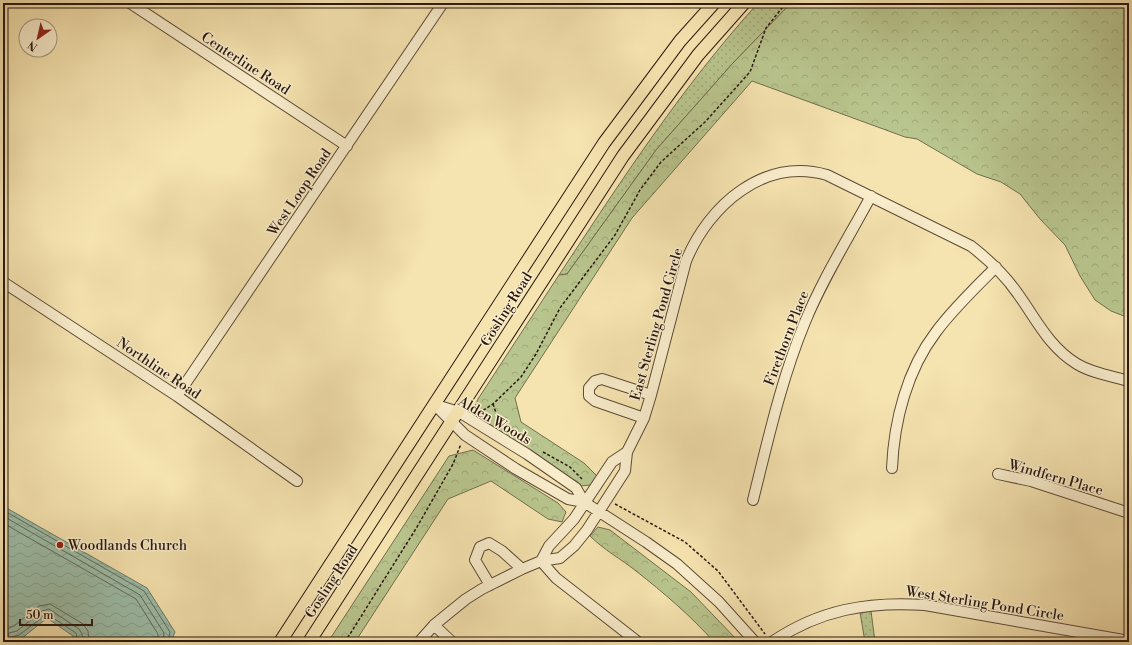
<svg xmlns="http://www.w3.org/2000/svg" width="1132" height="645" font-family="'Libre Bodoni',serif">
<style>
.grass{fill:url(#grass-dots);stroke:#726e4f}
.forest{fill:url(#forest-crowns);stroke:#726e4f}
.water{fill:url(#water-waves);stroke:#6f7c6c}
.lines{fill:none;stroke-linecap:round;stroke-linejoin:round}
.shore{stroke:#646c5d;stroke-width:1}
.minor-casing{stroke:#5d4b38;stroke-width:12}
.major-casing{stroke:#2a1810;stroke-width:14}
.path{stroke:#2a1810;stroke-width:1.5;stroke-dasharray:3 2;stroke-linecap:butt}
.minor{stroke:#f9edcc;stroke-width:10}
.major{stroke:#f6e4b0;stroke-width:12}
.poi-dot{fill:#8f2418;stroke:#f9edcc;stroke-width:1.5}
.labels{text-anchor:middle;stroke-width:3;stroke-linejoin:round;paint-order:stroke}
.street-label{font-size:14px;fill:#2a1810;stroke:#f9edcc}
.poi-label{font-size:14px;fill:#2a1810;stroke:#f9edcc;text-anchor:start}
</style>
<defs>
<pattern id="grass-dots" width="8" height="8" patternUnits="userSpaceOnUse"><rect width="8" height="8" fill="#b9c58e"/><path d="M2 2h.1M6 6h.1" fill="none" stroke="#9fa879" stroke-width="1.8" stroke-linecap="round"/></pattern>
<pattern id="forest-crowns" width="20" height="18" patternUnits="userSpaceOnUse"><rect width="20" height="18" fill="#b9c58e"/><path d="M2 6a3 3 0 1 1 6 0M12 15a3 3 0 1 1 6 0" fill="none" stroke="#9fa879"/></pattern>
<pattern id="water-waves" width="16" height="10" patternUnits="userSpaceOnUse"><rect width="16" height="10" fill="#9dbfaa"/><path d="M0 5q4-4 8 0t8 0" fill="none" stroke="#87a391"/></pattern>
</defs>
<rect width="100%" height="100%" fill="#f6e4b0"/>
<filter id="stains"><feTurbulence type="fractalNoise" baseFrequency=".005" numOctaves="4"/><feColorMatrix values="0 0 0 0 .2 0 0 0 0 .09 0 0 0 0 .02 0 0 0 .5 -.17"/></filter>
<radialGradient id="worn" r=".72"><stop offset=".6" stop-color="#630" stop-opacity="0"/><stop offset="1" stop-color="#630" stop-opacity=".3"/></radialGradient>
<path class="grass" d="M758 3H791L733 63 656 150 567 274 559 275C621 181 682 87 758 3Z
M871 611 875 642H865L860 612Z"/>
<path class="forest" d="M791 3H1129V318L1111 311 1095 300 1080 276 1065 245 1040 219 1020 194 1001 182 977 174 917 139 905 137 752 81 632 218 515 398 521 422 584 463 597 476 591 485 580 486 479 417 474 409 478 399 559 275 567 274 656 150 733 63Z
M473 450 558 503 566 512 562 522 548 519 491 481 448 499 355 642H328L449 456Z
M598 527 610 530 691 592 739 642H714C691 616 664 593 636 571 621 559 604 550 590 536Z"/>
<path class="water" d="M3 506 147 588 175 632 171 642H74L73 636 47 618 21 639 3 642Z"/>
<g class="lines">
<path class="shore" d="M3 510 144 591 170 632 168 642
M3 516 140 595 164 633 163 642
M3 523 136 599 158 634 157 642
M3 631 15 625 39 606 50 604 83 624 88 631 89 642
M6 642 9 633 17 631 42 611 49 609 79 629 82 634 83 642
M11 642 12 637 19 635 47 614 76 633 78 642"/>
<g class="minor-casing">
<path id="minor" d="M130 3 347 146
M3 282 177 396 297 481
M177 396 443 3
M435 405 465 435 516 469 568 499 584 502 646 542 677 564 719 602 755 642
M436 405 459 412 527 454 576 488 584 502
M644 418 595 401 589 396V388L595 381 602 379 651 395
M892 468C894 421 907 370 936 332 953 309 975 288 996 267
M998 474 1031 481 1129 513
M753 500C768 440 781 380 805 322 823 278 849 237 871 196
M541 561 549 546 574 519 612 462 627 452
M541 561 556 578 638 642
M490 585 475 560 480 547 489 543 502 551 522 569
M434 625 452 642
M419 642 434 625 466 599 482 589 522 569 541 561 560 558 574 546 587 530 625 471 627 452 644 418 651 395 686 261C709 205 764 157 827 175L971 246C989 260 1005 275 1018 294 1036 319 1049 347 1077 364 1092 373 1111 376 1129 381
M772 642C819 610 868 601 925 605L1129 641"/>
</g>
<g class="major-casing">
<path id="major" d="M280 642 604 143 680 41 714 3
M309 642 623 156 698 55 744 3"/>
</g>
<path class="path" d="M493 404 497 416 513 433
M479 413 493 404 521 377 536 354 560 308 615 235 640 190 661 162 705 122 750 72 766 28 786 3
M543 452 570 467 582 479
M615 504 685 542 718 571 765 634
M345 642 417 527 453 464 461 444"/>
<use href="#minor" class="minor"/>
<use href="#major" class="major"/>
</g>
<circle class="poi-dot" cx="60" cy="545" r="4"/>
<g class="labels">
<g class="street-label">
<text transform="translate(246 63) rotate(33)" y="5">Centerline Road</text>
<text transform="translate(299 192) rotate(-56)" y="5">West Loop Road</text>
<text transform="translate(506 309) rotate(-58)" y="5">Gosling Road</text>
<text transform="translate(656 324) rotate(-74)" y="5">East Sterling Pond Circle</text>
<text transform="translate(786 338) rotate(-69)" y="5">Firethorn Place</text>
<text transform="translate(159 368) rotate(34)" y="5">Northline Road</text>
<text transform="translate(495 420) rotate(30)" y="5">Alden Woods</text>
<text transform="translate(1056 477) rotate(16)" y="5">Windfern Place</text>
<text transform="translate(331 581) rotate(-57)" y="5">Gosling Road</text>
<text transform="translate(985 603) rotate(9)" y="5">West Sterling Pond Circle</text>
</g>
<g class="poi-label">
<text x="68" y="550">Woodlands Church</text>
</g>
</g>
<rect width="1132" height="645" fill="none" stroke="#f6e4b0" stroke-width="16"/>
<rect x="4" y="4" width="1124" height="637" fill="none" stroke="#2a1810" stroke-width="2"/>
<rect x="8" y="8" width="1116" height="629" fill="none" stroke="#2a1810"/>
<g transform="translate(38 38) rotate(214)"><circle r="19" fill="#f9edcc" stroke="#a69881"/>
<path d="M0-3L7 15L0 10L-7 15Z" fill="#8f2418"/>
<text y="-6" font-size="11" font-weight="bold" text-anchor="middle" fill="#2a1810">N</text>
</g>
<path d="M20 619v6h72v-6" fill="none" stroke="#2a1810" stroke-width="2"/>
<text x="26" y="619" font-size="12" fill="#2a1810" stroke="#f9edcc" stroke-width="3" paint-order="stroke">50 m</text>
<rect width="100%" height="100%" filter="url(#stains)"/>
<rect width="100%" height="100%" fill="url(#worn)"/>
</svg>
